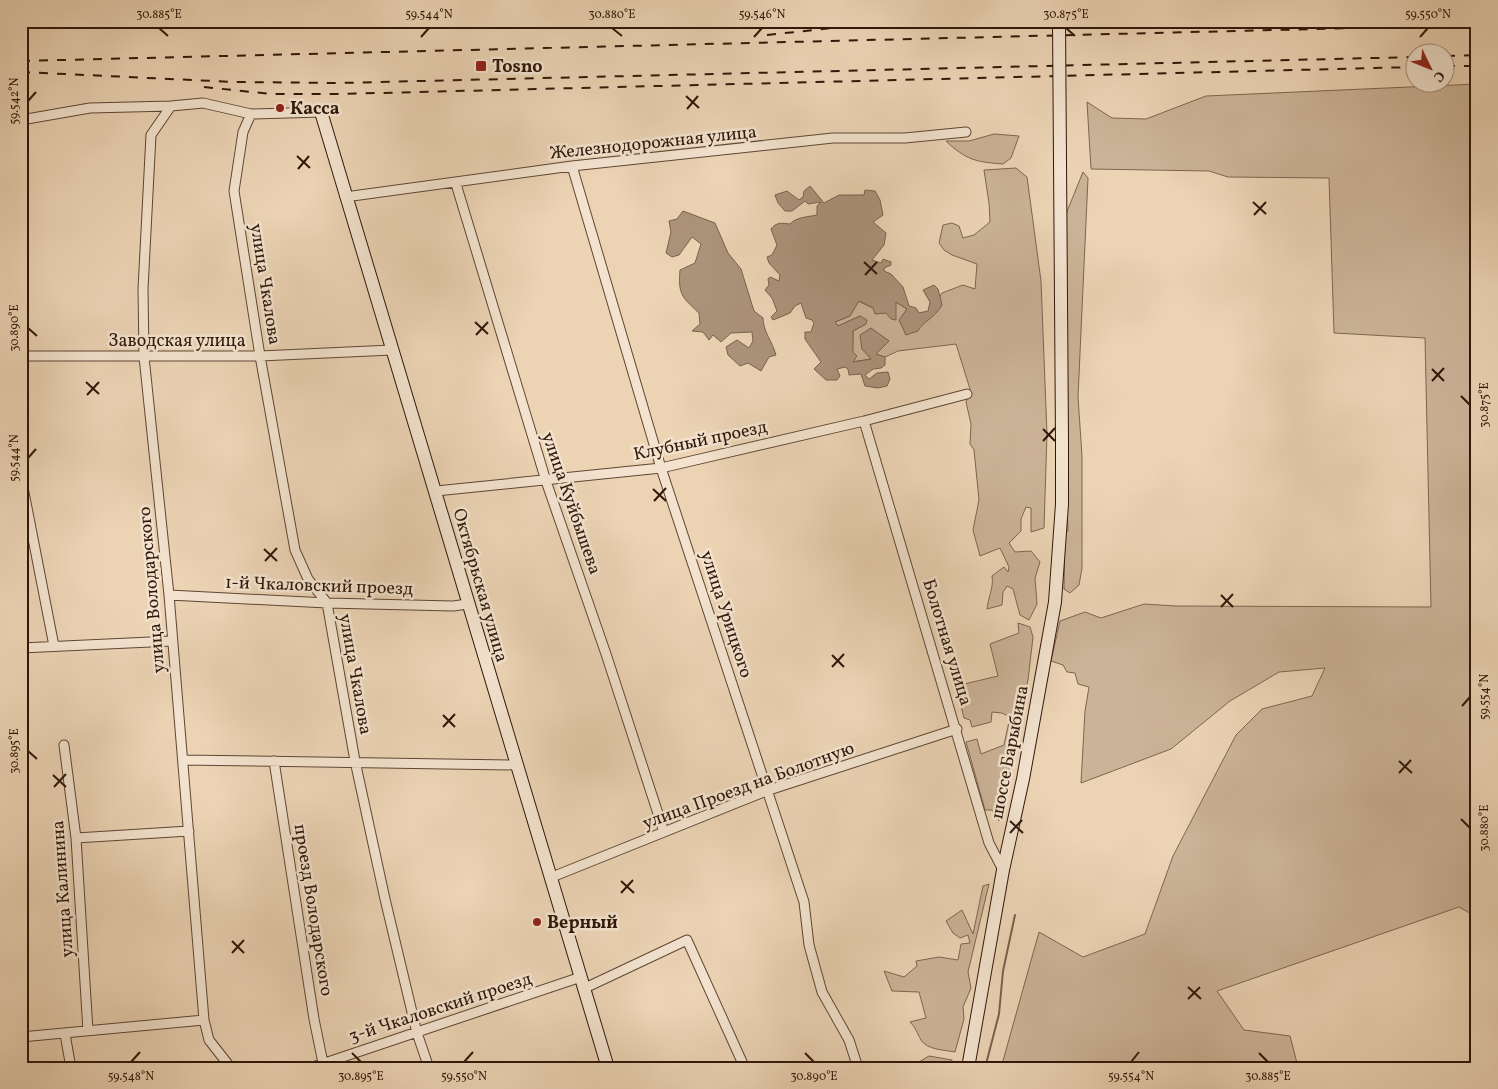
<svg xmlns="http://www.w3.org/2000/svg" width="1498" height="1089" font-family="Vollkorn,serif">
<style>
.green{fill:#cbb397;stroke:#7e6550}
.water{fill:#ab937a;stroke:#7a614d}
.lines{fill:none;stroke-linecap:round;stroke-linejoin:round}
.stream{stroke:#7a614d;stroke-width:2}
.street-casing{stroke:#5f4634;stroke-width:11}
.secondary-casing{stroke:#30170a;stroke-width:14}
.street{stroke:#f2e2ce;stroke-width:9}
.secondary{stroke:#f2e2ce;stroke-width:12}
.rail{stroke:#30170a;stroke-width:2;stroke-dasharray:9 9;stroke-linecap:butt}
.secondary-bridge-casing{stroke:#30170a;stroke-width:14;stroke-linecap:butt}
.secondary-bridge{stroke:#f2e2ce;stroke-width:12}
.ticks{fill:none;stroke:#30170a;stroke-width:2}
.poi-dot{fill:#8f2418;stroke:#f2e2ce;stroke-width:2}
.labels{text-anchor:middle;stroke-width:5;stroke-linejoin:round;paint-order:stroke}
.poi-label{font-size:18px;font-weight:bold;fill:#30170a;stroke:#f2e2ce;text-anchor:start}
.street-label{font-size:18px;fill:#30170a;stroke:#f2e2ce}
.neatline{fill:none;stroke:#30170a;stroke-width:2}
.ticks-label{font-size:12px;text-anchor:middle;fill:#30170a}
</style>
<rect width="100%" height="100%" fill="#ebd3b4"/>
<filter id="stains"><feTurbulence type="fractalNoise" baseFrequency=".004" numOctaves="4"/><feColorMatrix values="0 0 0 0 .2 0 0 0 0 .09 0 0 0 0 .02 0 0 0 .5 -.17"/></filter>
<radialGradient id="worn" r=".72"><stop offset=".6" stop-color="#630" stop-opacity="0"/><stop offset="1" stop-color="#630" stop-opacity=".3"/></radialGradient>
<path class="green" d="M1477 84V917L1459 907 1217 991 1244 1030 1290 1036 1297 1063 1325 1068H1001L1039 932 1083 957 1145 934 1173 856 1236 735 1262 709 1312 696 1325 668 1279 672 1230 701 1171 749 1081 783 1085 711 1089 687 1078 684 1075 673 1067 672 1063 665 1051 661 1060 621 1085 612 1101 618 1144 604 1176 606 1431 607 1425 338 1334 333 1329 178 1228 177 1209 171 1091 169 1087 102 1112 118 1146 119 1206 96Z
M994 134 1019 136 1011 158 1003 164C976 162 966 160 946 141H969Z
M1016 168 1027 177 1041 281 1047 434 1044 528 1031 532V508L1026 507 1021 519V531L1009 543 1015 552 1031 551 1040 562 1035 578 1037 604 1029 620 1020 615 1013 589 1007 586 1003 592 1002 605 987 609C988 598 994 587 992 576L1004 567 1008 572 1009 567 1000 548 980 556 973 530 979 500 974 450 970 444 971 424 966 402 970 389 956 344 898 351 885 357 875 354 889 341 870 328 871 359 852 362 853 331 866 324 860 316 838 326 835 322 850 316 858 301 873 308 896 302 907 309 900 320 906 335 922 323 942 293 963 285 975 289 977 264 952 255 944 250 939 243 943 225 952 223 959 226 963 238 974 235 990 222 989 203 984 170Z
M1083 172 1088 178 1078 397 1082 456V568L1079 585 1070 593 1064 589 1065 535 1068 530 1066 484V214Z
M1018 623 1030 627 1033 637 1028 680 1014 739 1010 769 1005 775 999 821 992 810H985L966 742 977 739 981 754 1004 745 1010 717 1002 713 992 712 991 722 972 727 970 720 964 718 956 686 998 676 990 644 1019 633Z
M989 884 968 972 971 988 963 1007 964 1019 955 1052C945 1050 927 1050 921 1040 917 1033 916 1028 910 1022L926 1018 919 992 892 991 884 971 904 977 917 966 916 961 939 957 958 960 961 944 970 943 968 935 960 938 953 933 946 921 962 910 973 934 983 886Z
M929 1056 952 1060 951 1068H920L919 1062Z"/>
<path class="water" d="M810 186 824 203 839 195H864L865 190 875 191 880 200 883 215 873 222 886 233 884 245 872 260 881 263 883 259 891 262V265L884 268V271L891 274 903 287 909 306 916 308 919 313 928 311 930 302 923 290 934 285 938 289 942 305C933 320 924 320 918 331L906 335 899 320 907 309 896 302V320L891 319 886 313 875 314 873 308 859 301 850 316 835 322 838 326 860 316 867 320 866 324 853 331V352L857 356 853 362 871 359 862 349 860 335 871 328 889 341 876 354 885 357V365L881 368 873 369 865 375 869 379 877 373 888 372 890 379 887 386 878 388 865 386 861 374 849 375 848 369 845 367 837 369 840 376 837 380H826L814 369 821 362 805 339V332H811L814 323 812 320 806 318 801 303 795 306 790 313 773 320 771 317 777 311 772 298 765 290 769 285 768 279 770 277 779 281 780 275 769 263 767 257 772 255 777 245 771 229C776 222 782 223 790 224 796 217 808 217 817 215V206L821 202 808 204 805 201 792 211H785L778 203 775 195 787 191 799 200 803 197 804 191Z
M683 211 715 223 728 253 741 269 754 311 763 318C763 331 772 341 776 355L769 357 761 371 748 363 740 366 728 355 726 347 737 340 749 348 753 341 752 332 731 333 721 342 713 335 709 340 703 332 692 331 700 324 699 313C682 297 678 295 680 270L695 263 701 244 692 237 679 255 672 257 666 253 671 232 669 221 677 219Z"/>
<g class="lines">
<path class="stream" d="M985 1068 999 1014 1003 971 1015 915"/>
<g class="street-casing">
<path id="street" d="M171 106 151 135 143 289 144 357 169 595 204 1020 209 1040 231 1068
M251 114 243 132 234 191 260 356 295 550 308 579 327 603 355 761 385 899 417 1033 429 1068
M21 120 90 108 171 106 203 103 251 114 321 112
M572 166 661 468 804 902 809 945 822 992 849 1040 858 1068
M456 184 546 481 606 654 664 832
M345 197 572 166 833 138H905L966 132
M21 356H260L392 350
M864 421 989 843 1003 870
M21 477 54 646
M436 491 661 468 864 421 967 394
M169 595 327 603 453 606 468 604
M21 648 172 641
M64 745 76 838 88 1031
M183 760 517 765
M274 761 314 1019 323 1063
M76 838 189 831
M552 877 766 791 957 729
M585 988 687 940 743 1064 739 1068
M65 1034 71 1068
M21 1037 204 1020
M310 1068 581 977"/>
</g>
<g class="secondary-casing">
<path id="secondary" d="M321 112 608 1068
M968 1068 1003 870 1023 779 1055 602 1062 504V440"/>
</g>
<use href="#street" class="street"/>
<use href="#secondary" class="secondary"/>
<path class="rail" d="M767 35 898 21
M1446 56 1477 55
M21 61 1477 25
M1446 66H1477
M21 72 235 82 339 83 1416 57
M204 87 271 94H339L1416 67"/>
<g class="secondary-bridge-casing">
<path id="secondary-bridge" d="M1059 21 1062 440"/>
</g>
<use href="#secondary-bridge" class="secondary-bridge"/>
</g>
<path class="ticks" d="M159 28 168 36M612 28 622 36M1066 28 1075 36M421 37 429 28M754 37 762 28M1420 37 1428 28M686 96 699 108M28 101 36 92M687 109 698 96M297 156 310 168M298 169 309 156M1253 202 1266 214M1254 215 1266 202M864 262 877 274M865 275 877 262M475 322 488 334M28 328 37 336M476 335 488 322M1432 369 1444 381M1432 381 1444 368M86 382 99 394M87 395 99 382M1461 396 1470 405M1043 429 1055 441M1043 441 1055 428M28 458 36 449M653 489 666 501M654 501 666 488M264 549 277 561M265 561 277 548M1221 595 1233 607M1221 607 1233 594M832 655 844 667M832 667 844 654M1462 706 1470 697M443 715 455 727M443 727 455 714M28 751 37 759M1399 761 1412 773M1399 773 1411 760M53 775 66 787M54 787 66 774M1461 819 1470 828M1010 821 1023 833M1010 833 1022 820M621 881 634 893M621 893 633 880M232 941 244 953M232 953 244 940M1188 987 1201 999M1188 999 1200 987M352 1053 361 1062M805 1053 814 1062M1259 1053 1268 1062M131 1062 140 1052M464 1062 473 1052M1131 1062 1139 1052"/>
<g class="poi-dot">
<rect x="475" y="60" width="12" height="12" rx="2.5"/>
<circle cx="280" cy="108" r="5"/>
<circle cx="537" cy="922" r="5"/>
</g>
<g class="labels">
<g class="poi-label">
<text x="492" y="72">Tosno</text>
<text x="290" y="114">Касса</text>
<text x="547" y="928">Верный</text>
</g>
<g class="street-label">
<text transform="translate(653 142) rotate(-6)" y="6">Железнодорожная улица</text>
<text transform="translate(266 284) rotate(81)" y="6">улица Чкалова</text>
<text x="177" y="346">Заводская улица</text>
<text transform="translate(700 440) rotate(-12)" y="6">Клубный проезд</text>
<text transform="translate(572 503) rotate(71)" y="6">улица Куйбышева</text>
<text transform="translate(319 585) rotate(2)" y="6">1-й Чкаловский проезд</text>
<text transform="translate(481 585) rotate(74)" y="6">Октябрьская улица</text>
<text transform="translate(151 590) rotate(-95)" y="6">улица Володарского</text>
<text transform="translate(727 614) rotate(72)" y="6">улица Урицкого</text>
<text transform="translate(948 642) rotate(73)" y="6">Болотная улица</text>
<text transform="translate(356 674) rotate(80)" y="6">улица Чкалова</text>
<text transform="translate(1009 752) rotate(-79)" y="6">шоссе Барыбина</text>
<text transform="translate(748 785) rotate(-20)" y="6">улица Проезд на Болотную</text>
<text transform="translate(62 889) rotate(-94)" y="6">улица Калинина</text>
<text transform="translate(314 910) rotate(81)" y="6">проезд Володарского</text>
<text transform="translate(440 1007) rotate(-18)" y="6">3-й Чкаловский проезд</text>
</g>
</g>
<rect width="1498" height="1089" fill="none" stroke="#ebd3b4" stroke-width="55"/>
<g transform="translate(1430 68) rotate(133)"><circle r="24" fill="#f2e2ce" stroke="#a49180"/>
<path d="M0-4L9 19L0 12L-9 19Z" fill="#8f2418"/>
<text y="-8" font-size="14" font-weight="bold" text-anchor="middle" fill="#30170a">С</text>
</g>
<rect x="28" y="28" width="1442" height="1034" class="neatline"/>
<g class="ticks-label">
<text x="159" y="18">30.885°E</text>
<text x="429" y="18">59.544°N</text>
<text x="612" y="18">30.880°E</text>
<text x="762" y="18">59.546°N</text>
<text x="1066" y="18">30.875°E</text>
<text x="1428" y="18">59.550°N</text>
<text transform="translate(14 101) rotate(-90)" y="4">59.542°N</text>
<text transform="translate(14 328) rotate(-90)" y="4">30.890°E</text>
<text transform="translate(1484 405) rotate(-90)" y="4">30.875°E</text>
<text transform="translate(14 458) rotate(-90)" y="4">59.544°N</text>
<text transform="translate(1484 697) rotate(-90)" y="4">59.554°N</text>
<text transform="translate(14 751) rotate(-90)" y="4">30.895°E</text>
<text transform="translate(1484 828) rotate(-90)" y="4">30.880°E</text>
<text x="131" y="1080">59.548°N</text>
<text x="361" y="1080">30.895°E</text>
<text x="464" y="1080">59.550°N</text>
<text x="814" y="1080">30.890°E</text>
<text x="1131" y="1080">59.554°N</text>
<text x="1268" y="1080">30.885°E</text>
</g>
<rect width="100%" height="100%" filter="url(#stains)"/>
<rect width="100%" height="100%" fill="url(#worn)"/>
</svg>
